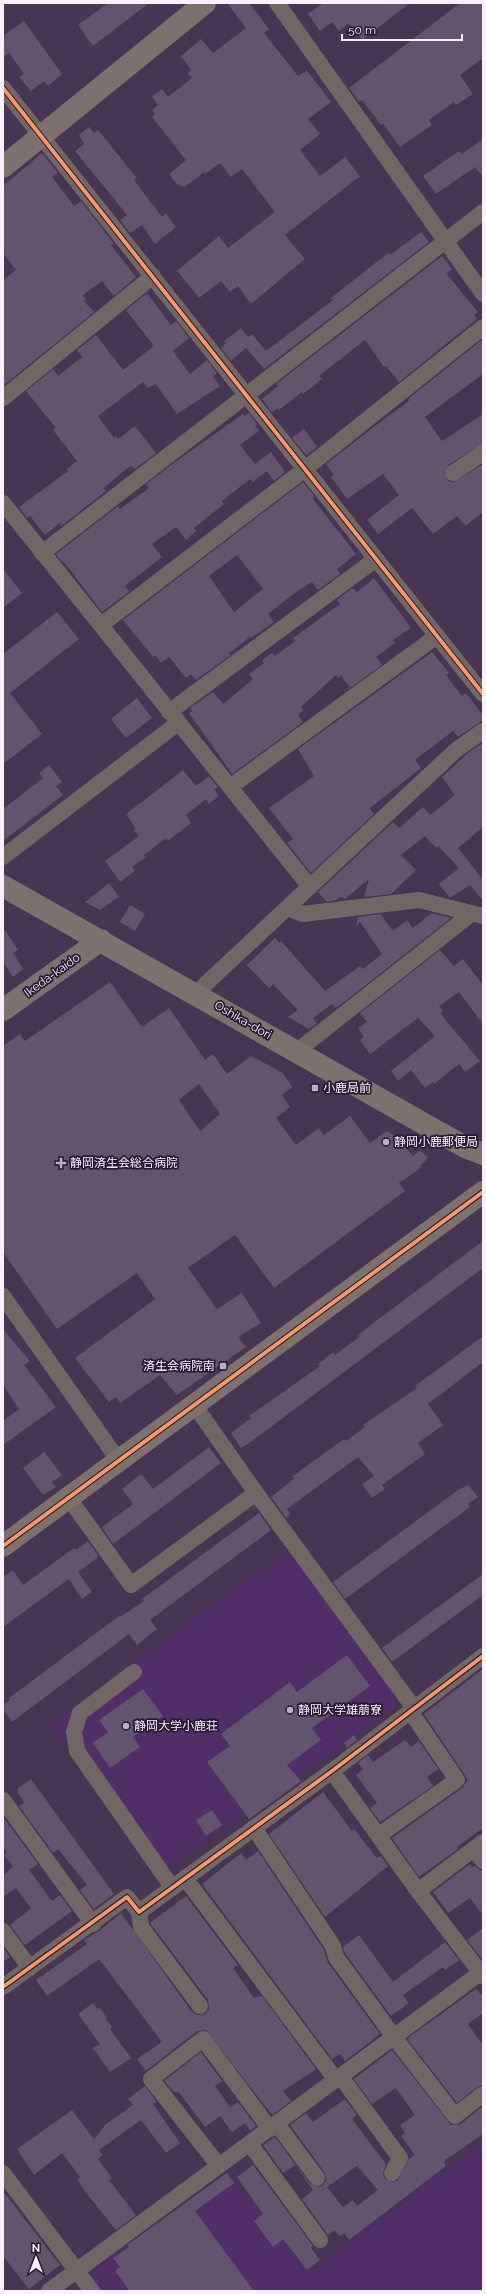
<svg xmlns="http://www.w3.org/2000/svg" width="486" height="2294" font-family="Raleway,'Noto Sans JP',sans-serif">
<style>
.built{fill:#502f69}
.building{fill:#62546d;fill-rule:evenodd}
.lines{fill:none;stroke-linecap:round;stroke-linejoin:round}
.street{stroke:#706765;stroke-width:16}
.secondary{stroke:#7c716d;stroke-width:22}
.cycleway-casing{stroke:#271932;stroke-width:6}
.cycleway{stroke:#f99763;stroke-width:4}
.poi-dot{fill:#baafc3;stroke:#271932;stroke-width:1.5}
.labels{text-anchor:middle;stroke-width:3.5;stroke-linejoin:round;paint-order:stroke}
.street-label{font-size:12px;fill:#f8f1ff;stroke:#271932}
.poi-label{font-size:12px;fill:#f8f1ff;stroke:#271932;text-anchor:start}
</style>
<rect width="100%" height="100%" fill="#463553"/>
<path class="built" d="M293 1548 402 1700 350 1740 160 1872 50 1726 151 1650Z
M483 2143V2291H88L80 2280 228 2170 308 2274Z"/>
<path class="building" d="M108 3H149L93 46 78 25Z
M227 3H249L269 29 264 33 298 76 306 71 308 72 331 102 308 119 320 134 300 150 320 176 345 157 360 176 285 235 305 259 251 304 238 286 230 292 221 281 199 298 177 271 219 236 228 248 275 212 242 169 231 177 220 163 205 174 204 172 185 187 177 184 169 174 186 160 152 117 155 114 152 110 158 105 152 97 162 89 168 97 192 78 188 73 191 70 181 56 201 39 213 53 246 28Z
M323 3H410L362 40 349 23 339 31 332 22 320 31 308 14Z
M460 3H483V58L460 75 473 94 456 105 454 102 429 120 432 125 400 147 383 124 381 125 362 100 359 102 349 88Z
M24 21 62 74 48 86 44 81 31 91 19 77 24 74 9 53 3 58V36Z
M89 127 94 133 98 130 137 178 134 180 162 217 166 213 176 227 155 244 142 225 130 233 120 220 127 215 75 151 84 144 79 135Z
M483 139V177L475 167 436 194 423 176 459 151 462 154Z
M42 153 58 173 52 177 74 206 81 201 114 244 111 245 136 277 114 296 102 281 83 295 86 300 84 301 94 312 3 386V280L16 270 3 253V186Z
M421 232 429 242 264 369 246 348 231 361 221 348 226 343 224 341 241 328 248 337 252 334 266 351 333 300 331 298 388 253 390 255Z
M442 256 452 269 446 273 478 312 474 315 477 319 399 382 386 366 384 367 365 340 319 376 322 379 303 394 302 392 279 410 278 408 272 412 262 399 278 386 276 384Z
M147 293 171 325 176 321 189 338 173 351 190 374 207 360 217 373 213 377 220 386 177 414 156 384 148 388 143 382 98 416 114 438 116 436 118 439 135 426 156 453 135 469 132 466 125 470 104 488 106 491 60 527 61 522 45 535 30 516 27 518 19 507 68 471 67 469 77 461 53 430 56 428 26 391 53 369 58 376 82 357 77 350 96 335 123 370 154 346 126 310Z
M483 339V374L425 417 442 441 483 414V444L448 465 444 473 448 481 454 482 483 464V512L466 526 457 516 433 534 412 508 378 534 367 520 399 495 383 474 347 499 331 477 334 475 326 464 375 426 409 401 408 399Z
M249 413 257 424 255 426 259 431 240 445 255 464 271 452 285 472 274 481 267 471 253 482 250 479 222 501 224 504 194 528 196 531 186 540 176 527 152 544 162 557 125 586 129 592 102 612 64 562 63 563 56 554 118 506 120 509 149 488 146 484 175 462 243 414 244 416Z
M304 429 317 447 306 455 292 438Z
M303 482 315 497 313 499 356 554 337 569 340 574 318 590 312 582 292 595 268 614 274 622 251 638 250 637 229 653 231 655 196 680 191 674 186 678 169 657 161 663 155 655 153 657 123 620ZM237 555 263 589 234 612 209 576Z
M3 569 22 593 3 608Z
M374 578 411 628 393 640 395 643 376 657 382 665 350 688 341 676 338 678 336 675 301 707 304 710 298 715 303 722 232 774 189 713 192 711 190 708 213 692 223 704 253 679 249 674 264 663 262 660 272 653 275 656 295 641 293 638 340 604 337 600 351 589H354L357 592Z
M57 612 79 639 10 693 42 734 3 764V654Z
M432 652 449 673 446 675 462 696 466 693 483 715V720L458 737 453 731 415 760 421 768 370 808 374 814 311 873 287 843 293 839 269 808 314 776 298 749Z
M137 698 152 718 126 738 111 719Z
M483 743V827L458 848 483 880V901L470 885 450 898 439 884 459 868 438 846 436 848 425 836 401 855 416 870 391 894 364 897 369 879 345 899 341 897 336 900 327 902 318 892 393 822 399 828 423 807 430 815 455 795 442 777 469 752Z
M49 765 62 782 56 786 63 795 3 841V809L43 778 39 773Z
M183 770 196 786 209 776 218 787 214 789 219 796 209 804 206 799 186 815 191 823 168 841 166 838 144 855 146 857 132 867 135 871 120 882 105 861 139 836 134 830 136 829 126 814Z
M109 883 119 897 100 910 85 902Z
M130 905 145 914 135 931 120 922Z
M432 913 451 918 348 999 335 1008 332 1004 313 1018 317 1023 309 1029 288 1017 298 1010 273 984 269 988 247 965 275 938 280 943 281 941 325 991 360 966 363 969 382 954 360 922 356 926 358 917 380 914 393 931 407 920 413 928Z
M3 927 18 950 13 953 23 969 13 977 3 962Z
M440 950 454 966 463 959 483 985V1024L459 992 439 1006 443 1011 440 1013 480 1061 465 1072 459 1064 434 1084 433 1082 425 1088 411 1070 398 1081 391 1071 435 1036 418 1018 370 1054 360 1040 364 1037 358 1028 367 1022 360 1013Z
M110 982 142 1027 169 1008 205 1060 213 1054 227 1074 251 1056 283 1073 292 1087 282 1095 290 1107 276 1118 296 1145 319 1128 324 1135 350 1116 370 1143 387 1131 398 1138 413 1156 420 1150 428 1158 420 1166 421 1168 399 1183 405 1191 274 1288 235 1235 188 1268 217 1309 242 1293 261 1323 238 1337 246 1347 177 1395 160 1375 120 1403 116 1397 109 1402 75 1358 155 1299 137 1273 57 1329 3 1252V1046L20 1034 25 1041ZM199 1084 220 1114 200 1131 179 1100Z
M483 1241V1268L252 1441 241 1448 231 1433 251 1418 249 1416 320 1366 318 1364 333 1352 335 1355 359 1337 358 1335 368 1327Z
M3 1329 30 1361 24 1365 56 1407 3 1445V1421L19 1409 3 1385Z
M483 1336V1362L428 1404 443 1425 418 1443 425 1454 382 1485 385 1489 372 1498 362 1484 374 1476 358 1457 287 1509 290 1514 286 1518 271 1497 295 1478 293 1476 344 1439 346 1441 365 1427 363 1425 417 1388 415 1386Z
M209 1447 221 1463 113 1544 102 1527 133 1504 122 1489 141 1474 153 1489Z
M44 1452 62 1475 52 1482 56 1487 43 1495 23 1468Z
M468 1485 478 1497 468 1504 470 1507 345 1599 333 1582 458 1490Z
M259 1513 271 1530 150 1620 157 1629 137 1645 129 1634 12 1722 3 1709V1705L10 1700 9 1698 119 1616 120 1617 144 1601 142 1599Z
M88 1541 98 1555 97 1558 78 1572 92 1592 82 1599 69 1579 3 1627V1577L13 1570 23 1585 74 1548 76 1550Z
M483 1574V1595L392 1662 382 1648Z
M347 1655 370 1686 312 1728 321 1740 287 1765 301 1781 249 1819 207 1762 230 1746 221 1734 290 1682 297 1692Z
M483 1669V1828L457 1847 458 1849 419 1877 392 1838 462 1788 468 1780 424 1714Z
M143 1689 163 1716 133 1737 140 1747 110 1768 93 1743 108 1732 99 1720Z
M354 1735 357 1740 347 1748 344 1743Z
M405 1740 411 1747 419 1741 438 1769 427 1777 433 1786 380 1822 370 1808 377 1803 356 1775 363 1769 358 1763 368 1755 373 1762Z
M31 1779 114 1894 94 1909 80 1890 87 1885 58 1849 53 1853 19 1806 24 1803 18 1793V1788Z
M323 1792 352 1831 354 1829 377 1858 381 1856 388 1866 325 1917 269 1834Z
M212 1810 222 1825 206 1836 196 1820Z
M3 1817 38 1864 29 1870 52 1901 60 1895 72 1911 25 1945 10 1925 31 1908 16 1888 3 1897V1875L13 1867 4 1855 7 1852 3 1847Z
M258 1851 324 1950 328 1963 380 2034 345 2061 340 2054 332 2059 202 1884 241 1853 246 1860Z
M470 1864 472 1867 475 1866 483 1872V1915L470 1898 448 1913 433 1892Z
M186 1896 238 1965 233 1968 254 1998 262 1996 316 2069 283 2091 291 2101 272 2115 206 2030 197 2031 146 2071 137 2059 162 2042 99 1959 47 1996 36 1980 87 1944 84 1940 98 1932 121 1913 192 2012 197 2015 205 2014 209 2009 208 2000 150 1923Z
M483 1928V1960L467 1940Z
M359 1935 393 1982 445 1942 459 1960 445 1970 443 1967 403 1995 409 2003 391 2016 345 1953 343 1947Z
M3 1947 10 1957 3 1962Z
M476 1989 483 1997V2013L468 2024 483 2045V2085L477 2087 457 2103 408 2040 409 2037Z
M93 2003 98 2009 100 2008 107 2018 106 2019 112 2027 110 2029 131 2058 110 2072 93 2048 100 2044 78 2014Z
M392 2050 451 2125 461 2124 483 2106V2134L444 2161 446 2166 349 2240 344 2233 340 2236 334 2230 328 2235 302 2199 313 2190 295 2165 283 2173 263 2145 275 2137 310 2184 318 2187 322 2186 326 2181 325 2173 290 2125 306 2113 313 2122 345 2099 357 2115 352 2119 386 2164 383 2173 384 2178 392 2182 397 2181 409 2159 415 2155 401 2136 405 2133 400 2125 415 2115 396 2088 372 2104 354 2079ZM357 2166 378 2190 357 2206 353 2200 343 2207 327 2187Z
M201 2052 222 2081 215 2086 230 2107 238 2102 256 2126 250 2131 245 2123 232 2132 220 2116 205 2127 178 2091 176 2093 172 2090 164 2081Z
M145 2086 157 2102 153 2104 180 2143 166 2153 141 2120 99 2150 103 2155 98 2159 112 2178 109 2180 136 2215 116 2230 91 2199 77 2180 80 2177 62 2153 34 2175 17 2149 72 2110 94 2139 106 2124 133 2105 128 2099Z
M253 2165 313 2246 311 2248 320 2260 307 2270 283 2239 273 2247 254 2221 263 2214 237 2177Z
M227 2173 234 2183 195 2211 254 2291H130L115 2271 120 2267 113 2258 129 2247 127 2245Z
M3 2191 60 2265 29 2289 3 2256Z"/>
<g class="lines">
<path class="street" d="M277 3 483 294
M3 88 483 694
M3 398 153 276
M453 473 483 453
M3 503 310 887
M42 553 483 212
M101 625 305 469 483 327
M169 712 376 559
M230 787 437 636
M3 857 178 723
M287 908 303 914 419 900 483 916
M196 993 456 750 483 731
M297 1051 471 914
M3 1296 119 1461
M195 1406 256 1493 414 1708
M68 1497 131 1585 256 1493
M134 1672 80 1713 74 1732 77 1751 172 1887
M332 1771 418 1891 483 1976
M3 1800 93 1924
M254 1828 333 1946 336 1957 394 2037 455 2116 483 2094
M379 1835 457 1780 410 1711
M474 1849 483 1861
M185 1878 336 2080
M418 1891 483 1842
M139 1912 141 1927 200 2006
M3 1931 30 1968
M3 1987 127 1897 139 1912 332 1771 483 1656
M341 2077 400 2158 392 2173
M277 2124 317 2178
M250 2144 320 2240
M219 2166 151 2079 203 2039 270 2129
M3 2173 92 2291
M49 2291 483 1971"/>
<path class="secondary" d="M3 167 205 3
M3 886 465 1147 483 1154
M3 1010 101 940
M3 1546 483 1192"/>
<g class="cycleway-casing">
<path id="cycleway" d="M3 88 483 694
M3 1546 483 1192
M3 1987 127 1897 139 1912 332 1771 483 1656"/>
</g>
<use href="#cycleway" class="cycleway"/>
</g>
<g class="poi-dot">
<rect x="311" y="1084" width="8" height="8" rx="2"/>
<circle cx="386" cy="1142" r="4"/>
<path d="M59 1157h4v4h4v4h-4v4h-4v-4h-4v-4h4z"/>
<rect x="219" y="1362" width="8" height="8" rx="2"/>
<circle cx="290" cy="1710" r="4"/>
<circle cx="126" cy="1726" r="4"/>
</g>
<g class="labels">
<g class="street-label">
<text transform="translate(52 975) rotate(-36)" y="4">Ikeda-kaido</text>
<text transform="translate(243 1020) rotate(30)" y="4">Oshika-dori</text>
</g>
<g class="poi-label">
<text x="323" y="1092">小鹿局前</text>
<text x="394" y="1146">静岡小鹿郵便局</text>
<text x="70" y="1167">静岡済生会総合病院</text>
<text x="215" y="1370" text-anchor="end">済生会病院南</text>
<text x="298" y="1714">静岡大学雄萠寮</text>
<text x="134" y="1730">静岡大学小鹿荘</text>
</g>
</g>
<rect width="486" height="2294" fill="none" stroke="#f8f1ff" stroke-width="8"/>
<g transform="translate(36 2258)" stroke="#271932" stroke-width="3" paint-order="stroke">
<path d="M0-3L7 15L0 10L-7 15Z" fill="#f8f1ff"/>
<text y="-6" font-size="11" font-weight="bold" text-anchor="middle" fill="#f8f1ff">N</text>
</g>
<path d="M342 34v6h120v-6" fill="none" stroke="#f8f1ff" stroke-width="2"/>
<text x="348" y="34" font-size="12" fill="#f8f1ff" stroke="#271932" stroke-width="3" paint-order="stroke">50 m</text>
</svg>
